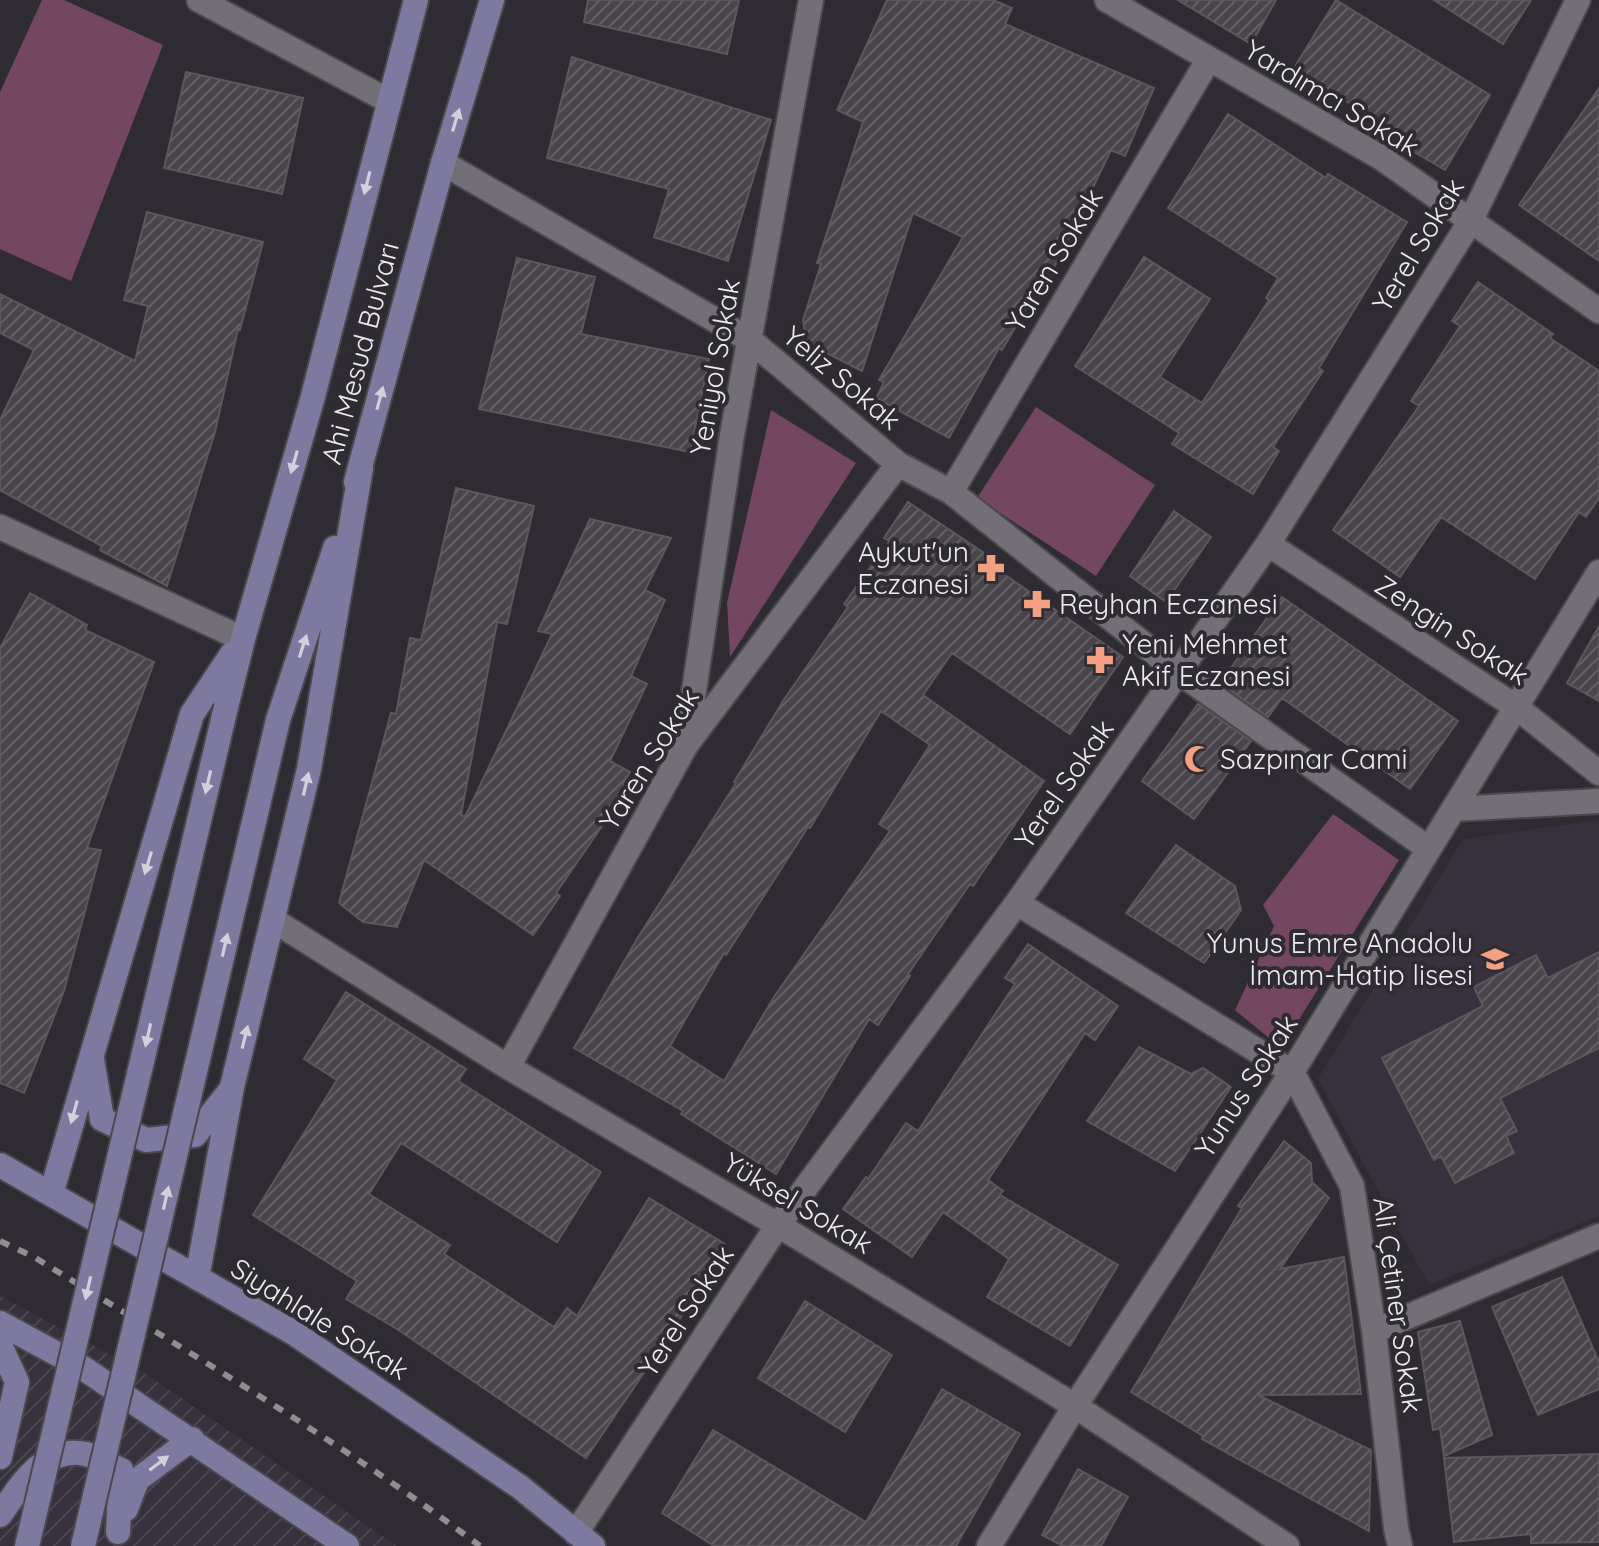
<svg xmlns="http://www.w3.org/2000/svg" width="1599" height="1546" font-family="Quicksand,sans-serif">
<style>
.built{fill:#36313d}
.industrial{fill:url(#industrial-furrows)}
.green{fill:#734662}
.building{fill:url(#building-hatch);stroke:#5d575d;stroke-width:2;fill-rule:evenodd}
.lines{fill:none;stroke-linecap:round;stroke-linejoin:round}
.street-casing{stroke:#4b484d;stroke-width:28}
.secondary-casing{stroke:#4b484d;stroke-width:28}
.street{stroke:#726f76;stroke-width:24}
.secondary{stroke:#7e7a9f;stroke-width:24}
.rail{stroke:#908e93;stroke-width:6;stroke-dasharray:10 10;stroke-linecap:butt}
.secondary-bridge-casing{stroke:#4b484d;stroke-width:28;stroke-linecap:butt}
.secondary-bridge{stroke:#7e7a9f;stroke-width:24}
.oneway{fill:#d2d0dc}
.labels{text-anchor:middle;stroke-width:8;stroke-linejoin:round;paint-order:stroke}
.street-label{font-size:28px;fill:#eeecf0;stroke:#2e2c32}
.poi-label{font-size:28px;fill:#eeecf0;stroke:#2e2c32;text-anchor:start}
</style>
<defs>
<pattern id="industrial-furrows" width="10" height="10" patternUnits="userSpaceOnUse" patternTransform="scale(2)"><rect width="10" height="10" fill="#36313d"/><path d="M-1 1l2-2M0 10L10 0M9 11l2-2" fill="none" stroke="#4a4550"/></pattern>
<pattern id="building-hatch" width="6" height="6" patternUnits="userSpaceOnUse" patternTransform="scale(2)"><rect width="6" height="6" fill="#49444a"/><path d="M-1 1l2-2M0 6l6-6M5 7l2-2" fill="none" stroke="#645f64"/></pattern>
</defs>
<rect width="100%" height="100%" fill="#2e2c32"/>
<path class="built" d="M1599 820V1216L1429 1285 1318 1079 1463 839Z"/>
<path class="industrial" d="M0 1296 143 1372 397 1546H0Z"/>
<path class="green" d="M42 0H64L163 45 71 281 0 249V92Z
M1036 407 1155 485 1096 576 977 498Z
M771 410 856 463 730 657 727 603Z
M1333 814 1399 860 1281 1048 1235 1010 1274 926 1263 905Z"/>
<path class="building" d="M588 0H739L727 54 584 22Z
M887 0H993L1012 8 1005 24 1154 88 1125 156 1111 150 1049 278 1045 276 1002 350 999 348 949 438 876 398 884 382 879 380 963 237 913 213 862 371 807 343 803 320 821 264 817 263 863 122 837 110Z
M1178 0H1276L1251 44Z
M1336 0 1490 95 1445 170 1397 142 1401 136 1294 68Z
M1434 0H1531L1503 44Z
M572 57 771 120 728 261 654 237 669 189 547 158Z
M186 72 303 98 282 194 164 168Z
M1599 88V261L1519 205Z
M1228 114 1326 178 1328 174 1407 222 1319 368 1323 371 1273 447 1279 451 1253 494 1172 444 1179 433 1075 366 1144 257 1210 299 1160 377 1202 403 1269 300 1266 298 1278 278 1168 208Z
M147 212 263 242 240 330 238 329 215 432 167 586 100 550 102 546 0 490V420L34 350 0 333V294L135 361 148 306 124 300Z
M517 258 595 277 581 334 709 359 690 452 479 409Z
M1478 282 1553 334 1550 338 1599 371V498L1586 517 1579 512 1535 579 1441 517 1400 577 1333 530 1419 406 1411 401 1460 326 1452 321Z
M456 488 534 506 507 624 497 622 461 815 465 817 552 634 538 631 590 519 671 538 645 590 665 600 631 676 647 684 610 761 630 772 602 826 556 893 560 896 533 935 424 860 397 927 363 922 339 903 391 713 396 714 410 638 421 640Z
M908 502 1005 567 1001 572 1123 657 1070 734 952 653 923 695 1044 781 973 886 970 884 908 974 910 976 878 1025 869 1019 776 1174 681 1114 683 1111 574 1048 637 939 736 783 734 782 783 701 848 607 844 604 889 541 884 538ZM881 711 930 745 879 824 890 831 774 997 724 1081 670 1046 724 953 726 955 808 827 810 828Z
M1174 511 1211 537 1166 602 1130 576Z
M30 593 87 625 85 630 154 662 87 848 101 850 64 991 24 1093 0 1083V648Z
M1282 597 1458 721 1410 789 1282 698 1268 717 1220 683Z
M1599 626V701L1567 683Z
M1198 704 1251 741 1194 819 1142 781Z
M1176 845 1235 886 1241 910 1204 963 1126 913Z
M1028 944 1118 1006 1095 1040 1085 1033 988 1180 1003 1191 1000 1195 1118 1265 1070 1346 987 1297 1009 1259 943 1212 912 1257 843 1209 866 1177 868 1179 906 1123 918 1131 1015 984 1005 978Z
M1599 952V1048L1500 1098 1517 1131 1506 1136 1514 1153 1455 1183 1441 1156 1434 1160 1382 1058 1483 1006 1474 987 1536 955 1548 978Z
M346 992 466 1069 458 1081 601 1172 557 1242 401 1143 369 1194 450 1245 444 1254 554 1327 567 1308 577 1316 649 1198 725 1244 673 1330 586 1458 397 1329 346 1299 357 1281 253 1215 337 1080 304 1059Z
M1139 1047 1191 1074 1203 1068 1231 1087 1175 1171 1087 1121Z
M1284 1141 1311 1163 1312 1182 1329 1198 1280 1269 1344 1257 1361 1394 1258 1395 1371 1450 1369 1531 1202 1439 1203 1436 1131 1392 1242 1208 1238 1206Z
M1562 1277 1599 1362V1389L1538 1415 1492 1307Z
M805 1301 892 1355 845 1432 758 1378Z
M1460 1321 1492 1435 1444 1456 1440 1428 1433 1430 1418 1332Z
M942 1389 1020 1434 956 1546H714L662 1513 713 1430 866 1522Z
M1599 1454V1542L1531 1543V1534L1454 1542 1444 1458Z
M1078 1469 1128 1497 1101 1546H1063L1042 1535Z"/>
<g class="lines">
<g class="street-casing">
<path id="street" d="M199 0 389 101
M1107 0 1380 157 1599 311
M443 163 750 340 898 464 951 492 1180 673 1429 849
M951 492 1209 59
M0 527 243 639
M1268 544 1516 707 1599 773
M686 745 732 435 811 0
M1454 809 1599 801
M1017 903 1292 1072 1352 1186 1374 1331 1396 1528 1400 1546
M273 920 508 1067 778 1225 1075 1406 1287 1546
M508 1067 686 745 898 464
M1374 1331 1599 1236
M576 1533 778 1225 1017 903 1268 544 1470 222 1578 0
M989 1546 1075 1406 1292 1072 1599 572"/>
</g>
<g class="secondary-casing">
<path id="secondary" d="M356 482 443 163 492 0
M226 707 243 639 312 400 416 0
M278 720 335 548
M92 1059 102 1119 146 1140 195 1135 230 1091
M0 1165 294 1333 520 1487 593 1546
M51 1194 192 714 232 654
M197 1278 232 1087 309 769 361 468
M0 1323 83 1368 347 1546
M0 1345 17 1382 0 1457
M126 1509 137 1480 192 1439
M0 1515C20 1486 44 1445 86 1454 98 1457 110 1465 121 1470L118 1532"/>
</g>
<use href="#street" class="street"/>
<use href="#secondary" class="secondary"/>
<path class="rail" d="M0 1241 34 1257C184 1350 339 1440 480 1546"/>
<g class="secondary-bridge-casing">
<path id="secondary-bridge" d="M27 1546 226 707
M83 1546 278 720"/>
</g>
<use href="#secondary-bridge" class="secondary-bridge"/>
</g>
<defs><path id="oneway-solid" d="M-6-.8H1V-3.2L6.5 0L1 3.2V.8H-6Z" transform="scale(2)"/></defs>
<g class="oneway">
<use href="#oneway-solid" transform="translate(456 120) rotate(-73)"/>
<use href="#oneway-solid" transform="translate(367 183) rotate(104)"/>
<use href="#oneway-solid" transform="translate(380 398) rotate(-75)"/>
<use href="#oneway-solid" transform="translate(294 462) rotate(106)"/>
<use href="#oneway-solid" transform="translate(303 646) rotate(-72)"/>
<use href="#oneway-solid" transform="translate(208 782) rotate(103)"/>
<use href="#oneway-solid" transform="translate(306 784) rotate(-77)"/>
<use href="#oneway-solid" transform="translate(148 863) rotate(107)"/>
<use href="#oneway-solid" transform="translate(225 945) rotate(-77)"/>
<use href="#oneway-solid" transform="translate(148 1035) rotate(103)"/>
<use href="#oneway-solid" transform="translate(245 1037) rotate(-76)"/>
<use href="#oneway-solid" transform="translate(74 1112) rotate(106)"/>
<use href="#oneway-solid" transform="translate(166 1198) rotate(-77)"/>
<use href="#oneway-solid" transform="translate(88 1288) rotate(103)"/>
<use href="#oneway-solid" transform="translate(159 1463) rotate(-37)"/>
</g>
<defs>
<g id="pharmacy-bare" transform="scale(2.16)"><path d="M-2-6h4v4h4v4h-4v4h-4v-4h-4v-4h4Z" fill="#f39f82" stroke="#2e2c32" stroke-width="2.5" paint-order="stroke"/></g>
<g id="mosque-bare" transform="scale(2.16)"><path d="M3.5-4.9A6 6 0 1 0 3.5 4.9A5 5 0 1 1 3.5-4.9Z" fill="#f39f82" stroke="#2e2c32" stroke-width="2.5" paint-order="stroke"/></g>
<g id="school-bare" transform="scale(2.16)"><path d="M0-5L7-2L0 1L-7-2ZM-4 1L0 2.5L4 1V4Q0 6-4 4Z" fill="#f39f82" stroke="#2e2c32" stroke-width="2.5" paint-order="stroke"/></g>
</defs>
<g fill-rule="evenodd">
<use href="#pharmacy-bare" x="991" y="568"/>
<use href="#pharmacy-bare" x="1037" y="604"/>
<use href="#pharmacy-bare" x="1100" y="660"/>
<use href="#mosque-bare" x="1198" y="759"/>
<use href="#school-bare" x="1495" y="959"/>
</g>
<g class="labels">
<g class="street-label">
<text transform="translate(1332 98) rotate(31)" y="10">Yardımcı Sokak</text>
<text transform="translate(1418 245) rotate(-59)" y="10">Yerel Sokak</text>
<text transform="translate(1054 260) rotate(-59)" y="10">Yaren Sokak</text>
<text transform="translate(360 353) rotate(-75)" y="10">Ahi Mesud Bulvarı</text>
<text transform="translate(715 367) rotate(-80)" y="10">Yeniyol Sokak</text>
<text transform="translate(842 378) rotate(40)" y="10">Yeliz Sokak</text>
<text transform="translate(1452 630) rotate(33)" y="10">Zengin Sokak</text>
<text transform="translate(649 759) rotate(-58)" y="10">Yaren Sokak</text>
<text transform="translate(1064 784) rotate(-55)" y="10">Yerel Sokak</text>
<text transform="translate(1246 1086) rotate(-57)" y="10">Yunus Sokak</text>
<text transform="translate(798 1203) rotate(31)" y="10">Yüksel Sokak</text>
<text transform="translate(1398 1305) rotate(82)" y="10">Ali Çetiner Sokak</text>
<text transform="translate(686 1311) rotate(-57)" y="10">Yerel Sokak</text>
<text transform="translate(320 1319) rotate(32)" y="10">Siyahlale Sokak</text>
</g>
<g class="poi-label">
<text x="969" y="562" text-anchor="end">Aykut'un<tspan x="969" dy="32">Eczanesi</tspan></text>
<text x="1059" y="614">Reyhan Eczanesi</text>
<text x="1122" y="654">Yeni Mehmet<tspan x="1122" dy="32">Akif Eczanesi</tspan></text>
<text x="1220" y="769">Sazpınar Cami</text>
<text x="1473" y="953" text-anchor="end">Yunus Emre Anadolu<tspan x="1473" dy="32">İmam-Hatip lisesi</tspan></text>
</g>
</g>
</svg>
